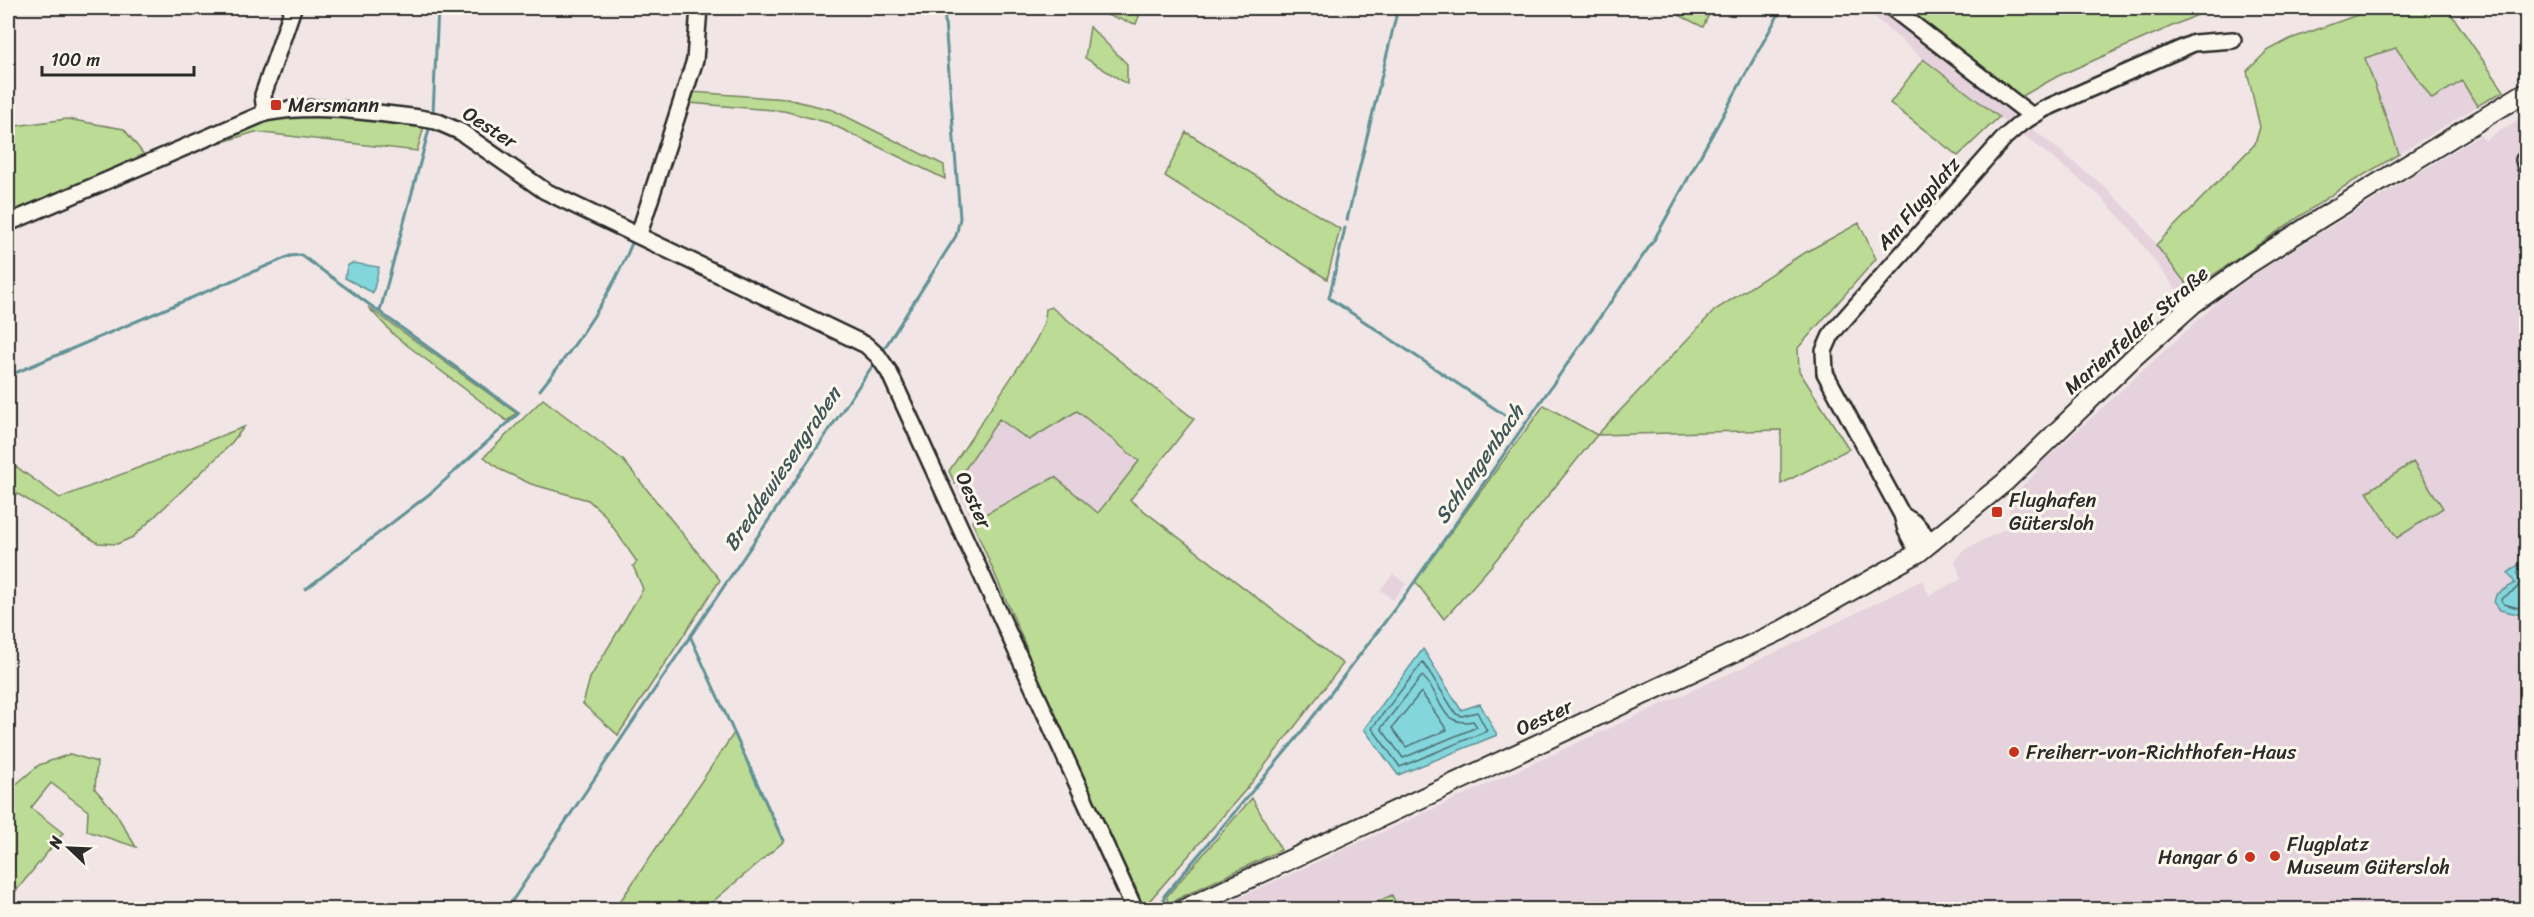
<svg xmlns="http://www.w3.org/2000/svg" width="2534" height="917" font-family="Sriracha,sans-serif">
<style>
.built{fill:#e5d2dd}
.green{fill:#bcdb94;stroke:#748360;stroke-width:1.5}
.water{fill:#84d6dd;stroke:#609296;stroke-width:1.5}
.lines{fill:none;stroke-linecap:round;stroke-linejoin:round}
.shore{stroke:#4f6f72;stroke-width:1.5}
.stream{stroke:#609296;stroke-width:3}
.minor-casing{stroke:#2b2b2b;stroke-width:20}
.major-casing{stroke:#2b2b2b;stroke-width:22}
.minor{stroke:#fbf7ec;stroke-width:15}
.major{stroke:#fbf7ec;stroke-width:18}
.poi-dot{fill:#c8321e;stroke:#fbf7ec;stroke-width:2}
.labels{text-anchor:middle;stroke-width:6;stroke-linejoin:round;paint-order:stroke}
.poi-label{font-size:20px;fill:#2b2b2b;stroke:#fbf7ec;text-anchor:start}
.street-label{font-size:20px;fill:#2b2b2b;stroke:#fbf7ec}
.water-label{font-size:21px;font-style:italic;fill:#415658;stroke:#fbf7ec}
</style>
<rect width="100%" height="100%" fill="#f1e6e5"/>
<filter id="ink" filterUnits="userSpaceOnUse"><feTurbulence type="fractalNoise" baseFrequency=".0167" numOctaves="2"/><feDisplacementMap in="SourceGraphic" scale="12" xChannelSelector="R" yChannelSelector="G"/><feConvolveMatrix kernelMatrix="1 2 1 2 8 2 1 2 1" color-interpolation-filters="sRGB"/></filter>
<g filter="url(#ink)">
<path class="built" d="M1864 8H1878L2017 116 2009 125 1923 59Z
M2396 47 2432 99 2462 81 2477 106 2399 154 2365 58Z
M2526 115V909L1212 910 1798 642 1922 580 1929 595 1961 579 1955 561 1962 551 2011 526 2009 510 2011 501 2016 492 2037 472 2035 469 2219 301 2262 269 2480 135 2485 140Z
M2029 126 2105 187 2137 219 2191 290 2182 297 2129 227 2098 194 2021 133Z
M1077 411 1139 461 1098 513 1055 477 972 521 955 484 999 418 1029 440Z
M1393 574 1406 584 1393 600 1380 590Z"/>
<path class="green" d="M1094 8H1142L1136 24 1093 11Z
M1665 8H1712L1703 27Z
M1902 8H2202V13L2058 76 2019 98Z
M2377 8H2447L2504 91 2477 106 2462 81 2432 99 2396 48 2365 58 2399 154 2342 188 2191 290 2156 245 2255 144 2260 127 2247 71 2267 51 2290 39Z
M1090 27 1127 64V84L1085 58Z
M1923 59 1999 117 1958 156 1890 103Z
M691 92 787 99 833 110 944 165 945 179 829 123 784 111 689 103Z
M284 113 372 116 425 123 417 151 255 132 203 148 202 143Z
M67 119 124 129 145 156 8 214V127Z
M1186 132 1340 229 1327 279 1165 176Z
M1859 223 1876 259 1798 348 1799 371 1849 449 1781 484V430L1597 435 1491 566 1444 619 1415 581 1544 405 1597 435 1715 310 1799 256Z
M368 307 516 413 507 421 395 336Z
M1051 307 1194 419 1130 500 1343 664 1249 786 1144 907 1134 884 1128 886 1022 652 1027 649 972 521 1055 477 1098 513 1139 461 1077 411 1029 440 999 419 955 484 949 471 1035 342 1044 323 1046 309Z
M543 399 623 460 720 580 618 735 583 704 590 678 643 589 633 566 637 562 604 514 588 500 531 484 501 470 484 457Z
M244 427 229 446 133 537 117 544 98 543 8 488V461L60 498Z
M2413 462 2443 508 2397 538 2367 492Z
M734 733 783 842 704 909H615Z
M70 754 97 762 95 789 115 812 136 847 87 831 88 811 51 783 31 808 63 833 8 901V791L39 765Z
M1252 798 1281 850 1169 903 1166 897Z
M1392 895 1398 909H1366L1365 907Z"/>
<path class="water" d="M352 263 379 267 373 293 345 278 347 266Z
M2526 554V616L2500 610 2494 602 2496 595 2515 583 2508 573 2524 560Z
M1423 649 1461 710 1480 704 1497 735 1398 775 1364 729Z"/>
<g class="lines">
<path class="shore" d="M2526 565 2517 573C2524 592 2511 589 2501 600L2504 604 2526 610
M1423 662 1456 714 1462 716 1477 712 1487 731 1400 767 1372 728Z
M1422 676C1443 693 1437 728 1473 721L1477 727 1403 758 1381 728Z
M1421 692 1447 730 1406 747 1392 728Z"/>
<path class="stream" d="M433 113 438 8
M1347 220 1398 8
M1345 228 1329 298 1515 422
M380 311 430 126
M882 352 956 236 960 218 944 8
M8 376 290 256 301 255 519 413 432 492 306 589
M540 390C574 348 612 293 632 243
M963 516 981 556
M986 602 1102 857
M691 638 783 840
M506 910 875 362
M1163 910 1164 896 1296 739 1406 594 1654 240 1782 8"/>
<g class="minor-casing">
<path id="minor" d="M1892 8 2032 116
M265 113 263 95 293 8
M2524 160 2526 168
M8 223 265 113C315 103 369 112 419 118L436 121 461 132 545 191 866 345 878 356 889 372 1135 910
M639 234 695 60 699 8
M1902 515 1915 523 1932 543
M1918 553 1906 530 1902 515 1825 373 1824 351 1832 333 2005 137 2020 124 2044 109 2194 43 2233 40"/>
</g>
<g class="major-casing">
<path id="major" d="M1182 910 1782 630 1918 553 2005 482 2134 357 2193 304 2249 264 2321 218 2526 92"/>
</g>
<use href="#minor" class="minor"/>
<use href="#major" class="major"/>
</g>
</g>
<g class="poi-dot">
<rect x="270" y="99" width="12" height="12" rx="3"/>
<rect x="1991" y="506" width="12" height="12" rx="3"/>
<circle cx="2014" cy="752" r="6"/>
<circle cx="2275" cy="856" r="6"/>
<circle cx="2250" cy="857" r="6"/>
</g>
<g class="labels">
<g class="poi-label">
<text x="288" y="112">Mersmann</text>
<text x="2009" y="507">Flughafen<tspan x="2009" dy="23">Gütersloh</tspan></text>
<text x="2026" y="759">Freiherr-von-Richthofen-Haus</text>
<text x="2287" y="851">Flugplatz<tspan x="2287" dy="23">Museum Gütersloh</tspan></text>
<text x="2238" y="864" text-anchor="end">Hangar 6</text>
</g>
<g class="street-label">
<text transform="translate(490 127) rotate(33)" y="7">Oester</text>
<text transform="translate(1918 203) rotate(-49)" y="7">Am Flugplatz</text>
<text transform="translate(2136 330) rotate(-41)" y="7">Marienfelder Straße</text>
<text transform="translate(974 500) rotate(66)" y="7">Oester</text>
<text transform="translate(1544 717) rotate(-25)" y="7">Oester</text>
</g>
<g class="water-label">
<text transform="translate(1479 464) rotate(-55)" y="7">Schlangenbach</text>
<text transform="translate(782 469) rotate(-56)" y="7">Breddewiesengraben</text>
</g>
</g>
<rect width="2534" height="917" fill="none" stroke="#fbf7ec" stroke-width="30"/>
<rect x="15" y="15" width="2504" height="887" fill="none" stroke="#2b2b2b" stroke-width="2" filter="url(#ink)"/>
<g transform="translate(69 848) rotate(293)" stroke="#fbf7ec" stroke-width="4.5" paint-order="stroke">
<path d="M0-4.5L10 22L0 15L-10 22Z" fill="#2b2b2b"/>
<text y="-9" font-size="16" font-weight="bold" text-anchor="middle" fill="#2b2b2b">N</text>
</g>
<path d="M42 66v9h152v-9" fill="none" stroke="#2b2b2b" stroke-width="3"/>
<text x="51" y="66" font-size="18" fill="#2b2b2b" stroke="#fbf7ec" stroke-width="4.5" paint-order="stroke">100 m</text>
</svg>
